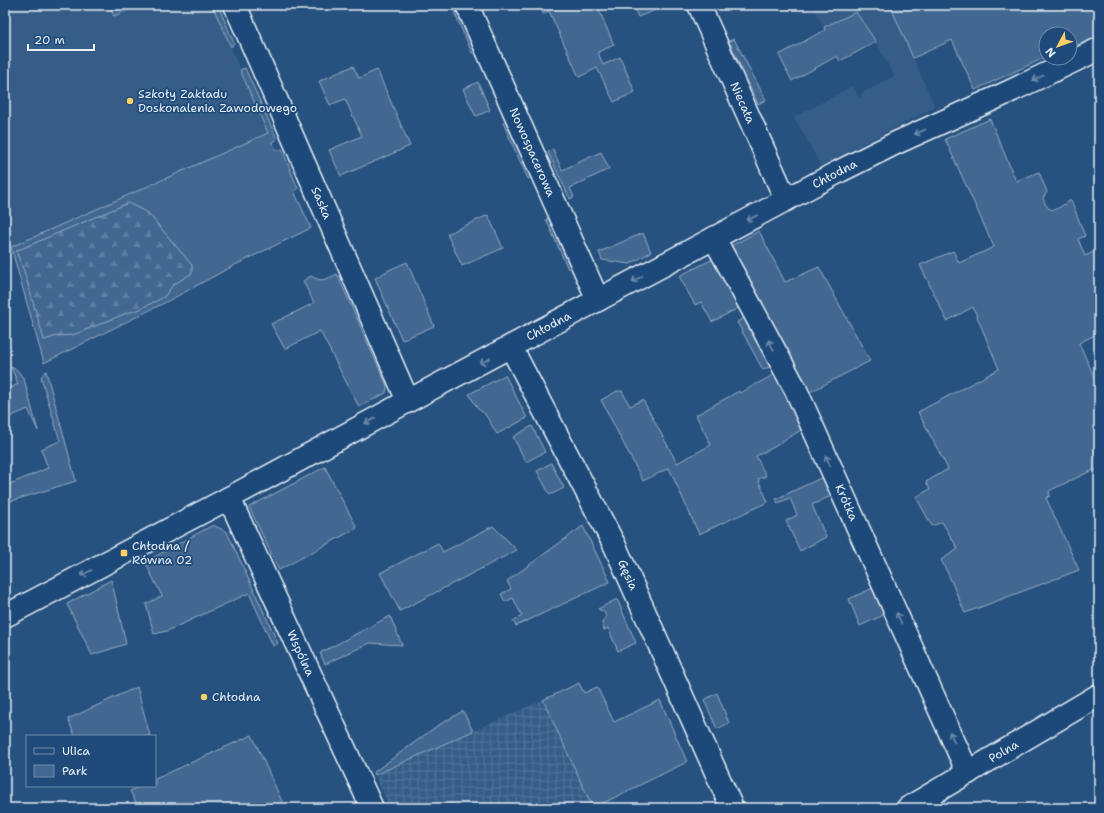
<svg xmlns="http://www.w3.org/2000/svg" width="1104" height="813" font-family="'Shantell Sans',sans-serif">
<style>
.built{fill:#355d88}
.industrial{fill:url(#industrial-grid)}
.green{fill:#436891;stroke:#96acc4}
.forest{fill:url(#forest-firs);stroke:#96acc4}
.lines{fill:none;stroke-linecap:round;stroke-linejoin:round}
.minor-casing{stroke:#e8f1f8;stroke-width:25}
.minor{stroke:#1f4a7a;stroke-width:22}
.oneway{stroke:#6f8dac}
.poi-dot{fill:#ffd166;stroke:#1f4a7a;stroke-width:1.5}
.labels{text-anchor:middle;stroke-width:3.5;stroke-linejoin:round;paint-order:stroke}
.poi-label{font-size:12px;fill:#e8f1f8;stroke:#1f4a7a;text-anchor:start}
.street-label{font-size:12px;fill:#e8f1f8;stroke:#1f4a7a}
</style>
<defs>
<pattern id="industrial-grid" width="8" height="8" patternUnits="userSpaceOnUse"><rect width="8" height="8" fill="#355d88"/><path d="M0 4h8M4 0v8" fill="none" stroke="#52759a"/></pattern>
<pattern id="forest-firs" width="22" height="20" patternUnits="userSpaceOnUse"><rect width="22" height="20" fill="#436891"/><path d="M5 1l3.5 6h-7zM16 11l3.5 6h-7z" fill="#5e7ea1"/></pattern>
</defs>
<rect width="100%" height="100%" fill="#27517f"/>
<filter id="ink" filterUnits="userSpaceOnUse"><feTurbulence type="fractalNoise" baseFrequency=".025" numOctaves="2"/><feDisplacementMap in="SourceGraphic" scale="8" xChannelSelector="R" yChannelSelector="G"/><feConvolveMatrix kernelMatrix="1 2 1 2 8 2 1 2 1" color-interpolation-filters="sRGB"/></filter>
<g filter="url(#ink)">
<path class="built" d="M5 5H212L268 133 11 247 5 233Z
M812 5H890L935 107 821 166 794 117 853 86 859 98 864 92 894 76 876 42 856 12 824 27Z"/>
<path class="industrial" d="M543 700 593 808H390L375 775Z"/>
<path class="green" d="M109 5H139L114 16Z
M212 5H218L234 43 231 47Z
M451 5H455L476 52 472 53Z
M539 5H597L614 45 598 52 603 65 620 57 635 92 614 102 597 68 579 77 549 11 543 14Z
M633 5H668L638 17Z
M890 5H1099V36L1070 48V34H1046V57L975 90 952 40 913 58Z
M856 12 876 42 840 61 837 56 792 81 779 55 825 30 824 27Z
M734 39 766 100 758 104 729 41Z
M353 66 359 78 377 70 410 146 341 176 329 150 362 136 345 99 330 105 319 81Z
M245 68 277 139 272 142 276 151 282 149 298 189 294 191 311 228 231 267 170 300 44 363 11 247 268 133 240 70Z
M478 82 490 110 477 116 475 115 463 89Z
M990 119 1016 181 1039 172 1047 192 1043 198C1050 220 1060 205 1071 200L1085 236 1078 239 1085 256 1098 250 1099 252V333L1079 343 1099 387V478L1095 469 1049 491 1050 496 1046 498 1079 570 965 613 949 576 941 560 958 549 942 522 932 526 916 497 930 489 926 482 948 469 918 412 999 369 973 307 947 321 920 265 953 251 959 263 994 247 945 139Z
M507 121 532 177 528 179 503 123Z
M553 149 562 170 601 152 609 169 570 188 574 197 570 199 548 152Z
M488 215 503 248 462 266 447 234Z
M550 218 572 267 568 269 546 219Z
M759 231 785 282 819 267 870 361 806 394 730 248 731 246Z
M643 233 651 252 630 264 602 260 599 252Z
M715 258 740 307 712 322 701 302 695 305 679 276Z
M407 262 434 326 402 340 375 278 389 270Z
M337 274 387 386 386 393 359 407 320 331 285 349 271 324 314 303 303 281 311 276C322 283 326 279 337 274Z
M746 317 771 366 763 370 737 322Z
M11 367 17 370 24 379 38 431 28 409 5 419V414L8 412 5 405V391L18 384Z
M46 371 76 481 5 503V486L48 468 41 449 60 441 41 377Z
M775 374 803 429 779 443 776 446 756 456 766 476 758 479 768 502 699 534 669 468 643 481 601 400 617 391H622L630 406 643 400 677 463 711 445 696 415 739 391 740 393Z
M505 375 527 418 497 434 485 414 478 409 469 394Z
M532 426 545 452 526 462 513 437Z
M551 463 564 488 550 495 537 471Z
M325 467 357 528 279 570 249 507Z
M825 476 833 495 812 505 826 537 800 551 786 521 797 515 790 498 778 503 776 499Z
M213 525 227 532 278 643 273 646 249 593 167 631 154 634 146 604 162 596 145 562Z
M493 526 517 550 400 611 380 573 438 543 443 552Z
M583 526 610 582 516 626 513 621 522 616 513 598 505 602 501 594 511 589 507 581Z
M111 580 113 587 126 644 92 655 67 604Z
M875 587 886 614 860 626 849 599Z
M617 599 636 643 618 651 608 628 604 630 602 623 606 616 604 612 598 609Z
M390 616 402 645 370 643 325 664 320 653Z
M579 683 584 693 597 687 614 722 660 700 687 762 593 808 543 700Z
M137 687 150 736H75L68 719Z
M717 693 729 723 717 729 704 700Z
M463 711 473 731 375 775 374 772 437 726Z
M252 735 285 808H127L136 803 130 791 141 786H155V779Z"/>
<path class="forest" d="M128 203 148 213 192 265V273L173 285 164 297 138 310 127 313 73 335 57 336 44 340 24 271 16 251Z"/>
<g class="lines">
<g class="minor-casing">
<g id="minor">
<path id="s1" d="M235 5 408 401"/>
<path id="s2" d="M467 5 598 300"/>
<path id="s3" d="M699 5 786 200"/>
<path id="s4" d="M714 238 796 390 968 773"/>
<path id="s5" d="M511 347 615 546 732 808"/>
<path id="s6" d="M229 498 372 808"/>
<path id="s7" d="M5 616 229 498 408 401 840 171 896 143 1000 96 1099 49"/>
<path id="s8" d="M908 808 1099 695"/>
</g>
</g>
<use href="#minor" class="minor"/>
</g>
<defs><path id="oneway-shaft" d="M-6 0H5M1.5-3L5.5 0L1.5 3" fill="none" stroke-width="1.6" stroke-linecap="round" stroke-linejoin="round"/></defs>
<g class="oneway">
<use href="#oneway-shaft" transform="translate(1038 78) rotate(155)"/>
<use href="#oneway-shaft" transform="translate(920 132) rotate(156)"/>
<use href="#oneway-shaft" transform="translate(752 218) rotate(153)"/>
<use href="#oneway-shaft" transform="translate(637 279) rotate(152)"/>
<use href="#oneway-shaft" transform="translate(771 345) rotate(-118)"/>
<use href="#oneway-shaft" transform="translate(485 361) rotate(152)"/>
<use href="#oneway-shaft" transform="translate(370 421) rotate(152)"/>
<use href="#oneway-shaft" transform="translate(828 461) rotate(-114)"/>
<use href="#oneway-shaft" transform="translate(86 573) rotate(152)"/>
<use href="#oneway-shaft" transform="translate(899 618) rotate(-114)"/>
<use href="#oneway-shaft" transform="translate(952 737) rotate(-114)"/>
</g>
</g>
<g class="poi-dot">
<circle cx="130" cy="101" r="4"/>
<rect x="120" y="549" width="8" height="8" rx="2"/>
<circle cx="204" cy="697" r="4"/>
</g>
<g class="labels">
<g class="poi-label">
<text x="138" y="98">Szkoły Zakładu<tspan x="138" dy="14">Doskonalenia Zawodowego</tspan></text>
<text x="132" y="550">Chłodna /<tspan x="132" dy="14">Równa 02</tspan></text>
<text x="212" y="701">Chłodna</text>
</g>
<g class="street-label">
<text dy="4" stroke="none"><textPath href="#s3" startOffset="107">Niecała</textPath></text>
<text dy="4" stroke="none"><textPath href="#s2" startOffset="161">Nowospacerowa</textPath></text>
<text dy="4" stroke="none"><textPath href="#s7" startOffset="940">Chłodna</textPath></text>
<text dy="4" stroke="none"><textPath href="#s1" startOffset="216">Saska</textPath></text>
<text dy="4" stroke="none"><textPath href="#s7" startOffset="616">Chłodna</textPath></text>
<text dy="4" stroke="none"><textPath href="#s4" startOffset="296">Krótka</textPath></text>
<text dy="4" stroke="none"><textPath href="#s5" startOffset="256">Gęsia</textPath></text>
<text dy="4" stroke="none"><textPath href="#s6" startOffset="171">Wspólna</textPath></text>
<text dy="4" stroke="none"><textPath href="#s8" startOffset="111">Polna</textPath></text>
</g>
</g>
<rect width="1104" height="813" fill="none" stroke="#1f4a7a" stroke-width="20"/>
<rect x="10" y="10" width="1084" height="793" fill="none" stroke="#e8f1f8" stroke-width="1.5" filter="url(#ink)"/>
<rect x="26" y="735" width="130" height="52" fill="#1f4a7a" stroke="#6f8dac"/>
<rect x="34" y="748" width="20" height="6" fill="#1f4a7a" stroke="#6f8dac"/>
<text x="62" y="755" font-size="12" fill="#e8f1f8">Ulica</text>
<rect x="34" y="765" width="20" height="12" fill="#436891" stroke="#6f8dac"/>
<text x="62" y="775" font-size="12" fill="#e8f1f8">Park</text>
<g transform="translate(1058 46) rotate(229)"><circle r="19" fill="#1f4a7a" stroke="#6f8dac"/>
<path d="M0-3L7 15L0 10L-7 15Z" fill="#ffd166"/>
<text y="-6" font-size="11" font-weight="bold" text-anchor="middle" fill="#e8f1f8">N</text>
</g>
<path d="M28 44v6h66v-6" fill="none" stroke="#e8f1f8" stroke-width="2"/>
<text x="34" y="44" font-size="12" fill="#e8f1f8" stroke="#1f4a7a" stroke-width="3" paint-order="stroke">20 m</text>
</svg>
